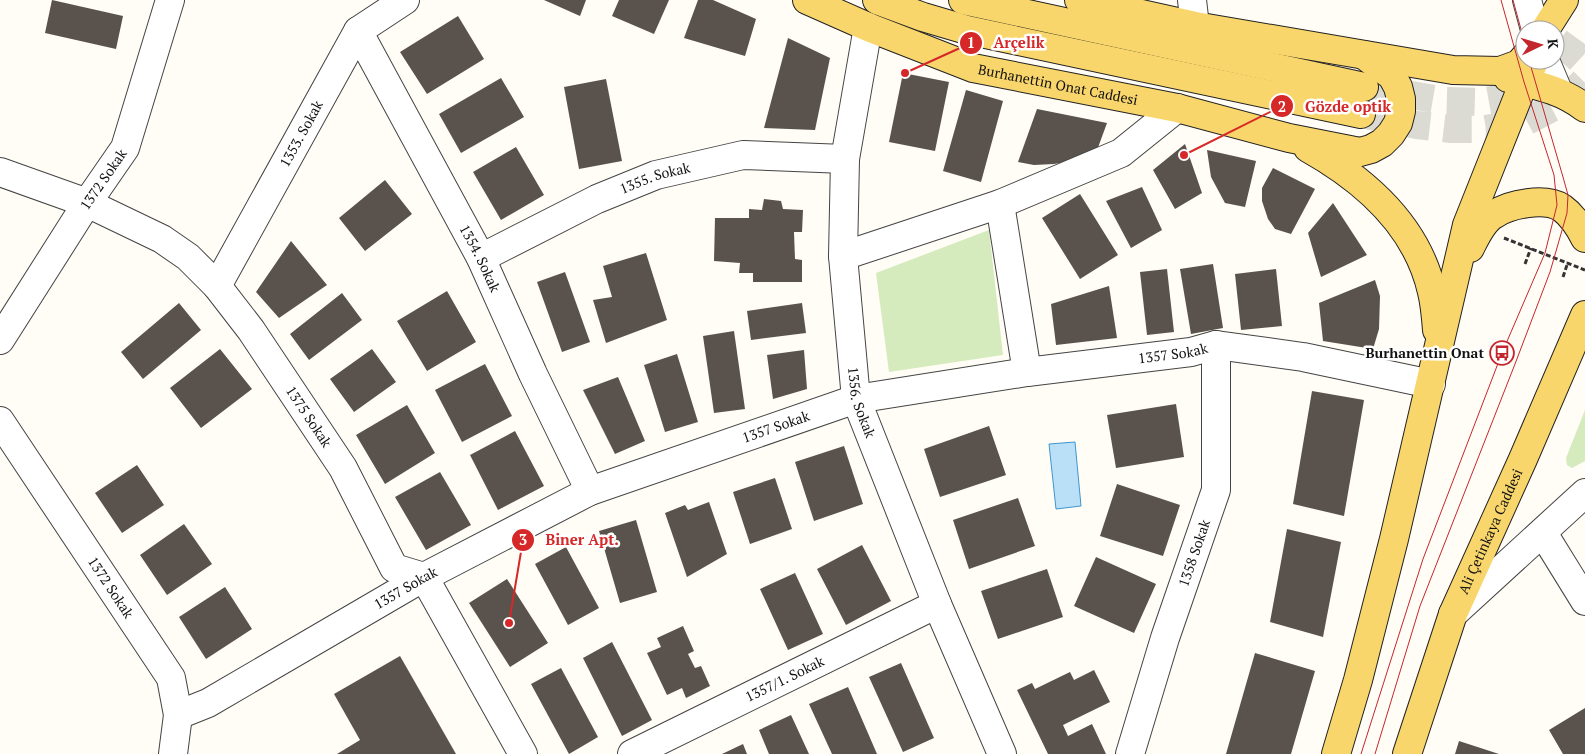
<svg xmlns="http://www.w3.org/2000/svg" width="1585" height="754" font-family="'PT Serif',serif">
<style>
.green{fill:#d5ebbd}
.water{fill:#b9e0f7;stroke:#3f96cf}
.building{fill:#5a524d}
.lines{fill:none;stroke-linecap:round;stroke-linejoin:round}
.primary-tunnel{stroke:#dbdad3;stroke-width:28;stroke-dasharray:28 14;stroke-linecap:butt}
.minor-casing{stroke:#444;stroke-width:30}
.primary-casing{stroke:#222;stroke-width:30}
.path{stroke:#333;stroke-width:3;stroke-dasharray:5 2.5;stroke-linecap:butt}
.minor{stroke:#fff;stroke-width:28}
.primary{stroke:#f9d66b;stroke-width:28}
.tram{stroke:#c4262e;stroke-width:1}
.labels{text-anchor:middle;stroke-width:5;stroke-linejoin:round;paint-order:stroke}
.street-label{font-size:14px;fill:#111;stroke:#fff}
.poi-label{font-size:14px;font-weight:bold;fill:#111;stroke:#fff;text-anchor:end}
.leader{fill:none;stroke:#d62828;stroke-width:2}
.callout-dot{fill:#d62828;stroke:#fff;stroke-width:2}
.mark-label{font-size:15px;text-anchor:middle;font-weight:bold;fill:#fff}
.callout-label{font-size:15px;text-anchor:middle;font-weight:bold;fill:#d62828;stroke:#fff;stroke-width:5;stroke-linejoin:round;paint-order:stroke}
</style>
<rect width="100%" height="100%" fill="#fffdf5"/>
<path class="green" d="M989 230 1003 355 889 372 876 273Z
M1585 410V461L1572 468 1567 465 1566 458Z"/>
<path class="water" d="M1075 442 1081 506 1056 509 1049 444Z"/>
<path class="building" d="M52 0 123 16 116 49 45 33Z
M544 0H586L580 16Z
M619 0H669L654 34 612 16Z
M698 0H713L756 19 745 56 684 38Z
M458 16 484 59 427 94 400 52Z
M788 38 830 58 815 130 764 128Z
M903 73 949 82 935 151 889 142Z
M501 78 524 117 461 153 439 114Z
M606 79 622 161 579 169 564 87Z
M966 90 1003 101 981 182 943 171Z
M1037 109 1107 123 1096 153 1082 159 1054 164 1034 165 1018 162Z
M1185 144 1202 193 1175 209 1153 170Z
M516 147 544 195 501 220 473 172Z
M1207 150 1256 161 1245 207 1225 203 1211 177Z
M1273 168 1315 189 1291 234 1275 229 1268 219 1262 201V188Z
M385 180 412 214 365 251 339 218Z
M1142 187 1162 230 1131 248 1106 201Z
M1080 194 1118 255 1080 279 1042 218Z
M764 199 781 201 783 209 803 210 802 232H794L795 259 802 260V282H753V273H739L740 263 714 261 715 218H749V209L762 210Z
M1333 203 1367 255 1321 277 1308 233Z
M291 241 327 285 279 318 256 292Z
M646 253 667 320 606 343 593 300 612 297 603 266Z
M1213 264 1223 328 1191 334 1180 269Z
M1167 269 1174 332 1147 335 1140 272Z
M1276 269 1282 326 1241 330 1235 274Z
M565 272 590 342 562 352 537 282Z
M1375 280 1380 296 1379 329 1373 349 1323 341 1319 303Z
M1109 286 1117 338 1056 345 1051 304Z
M447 291 476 342 427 371 397 321Z
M342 293 362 320 309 360 290 334Z
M179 303 201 330 143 379 121 352Z
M802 303 806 333 751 340 747 311Z
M734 331 745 409 714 413 703 336Z
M220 349 252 389 201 428 170 388Z
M372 349 396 382 354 412 330 379Z
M804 350 807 389 773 399 767 355Z
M677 354 698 422 665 432 644 365Z
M485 364 512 416 462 442 435 390Z
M618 377 645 441 615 454 583 390Z
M1312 391 1364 400 1344 516 1293 504Z
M1176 404 1184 457 1116 468 1107 415Z
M407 405 435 453 385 484 356 435Z
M989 426 1006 475 940 497 924 449Z
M515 431 544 486 498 510 470 455Z
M844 446 863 504 814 521 795 462Z
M137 465 164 505 122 533 95 493Z
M440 472 471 525 426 550 395 497Z
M775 478 792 529 750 544 733 492Z
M1117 484 1180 505 1163 556 1100 536Z
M1018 498 1035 546 969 569 953 520Z
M709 502 727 554 687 577 665 513 685 505 688 510Z
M636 520 657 592 620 603 599 531Z
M184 524 212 564 167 595 140 555Z
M1287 529 1341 542 1323 637 1270 622Z
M862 545 891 601 846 625 817 569Z
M566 547 599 608 568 625 535 564Z
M1096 557 1156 584 1134 633 1074 606Z
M1047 569 1063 617 998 639 981 591Z
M795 573 823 634 788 650 760 589Z
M507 579 548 643 510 667 469 603Z
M225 587 252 629 206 659 179 617Z
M683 626 694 651 688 654 695 668 701 666 710 686 686 698 682 688 667 695 647 653 661 647 657 638Z
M612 642 652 720 622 736 583 658Z
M1255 653 1315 671 1291 754H1226Z
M400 656 456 754H337L360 740 334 694Z
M901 663 934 738 903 752 869 677Z
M561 668 598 737 569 754 531 684Z
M1094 670 1110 702 1063 725 1068 736 1092 724 1106 754H1048L1017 690 1032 683 1035 689 1070 672 1074 680Z
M848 687 877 754H832L809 704Z
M1585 708V754H1563L1549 730Z
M791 715 809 754H769L759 730Z
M1459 741 1499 754H1455Z
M743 744 747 754H722Z"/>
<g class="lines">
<path class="primary-tunnel" d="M1364 87 1446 101 1480 102 1508 97 1543 78 1572 47 1585 29
M1361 114 1417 125 1451 129H1486L1525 122 1563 102 1585 80"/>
<g class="minor-casing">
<g id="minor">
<path d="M1192 0 1195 26"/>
<path d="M1527 0 1535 30"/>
<path id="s1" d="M868 27 845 159 843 256 856 399 937 604 1002 754"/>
<path id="s2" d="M358 31 481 258 533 374 590 491"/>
<path d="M1545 60 1558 91"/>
<path id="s3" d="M0 172 87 203 162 239 188 257 217 286 251 330 343 468 394 568 424 577 523 754"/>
<path d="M1000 204 1027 372"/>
<path d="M843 256 1000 204 1121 153 1177 108"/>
<path id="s4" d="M481 258 597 199 656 175 743 155 845 159"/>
<path id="s5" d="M217 286 358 31 405 0"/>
<path id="s6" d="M0 340 87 203 125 148 170 0"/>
<path id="s7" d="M0 421 171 678 178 715 173 754"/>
<path d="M1543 533 1585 601"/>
<path d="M1453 614 1585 493"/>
<path id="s8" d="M178 715 208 703 424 577 590 491 856 399 1027 372 1191 352 1216 345 1303 357 1431 384"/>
<path id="s9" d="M632 754 937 604"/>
<path id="s10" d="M1130 754 1165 638 1216 490V345"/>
</g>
</g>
<g class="primary-casing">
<g id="primary">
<path id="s11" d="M807 0 868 27 973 68 1177 108 1289 138 1360 152 1371 149 1382 143 1391 134 1398 123 1401 111V99L1398 87 1392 76 1364 55"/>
<path d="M877 0 923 17 967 30 1361 114"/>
<path d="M963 0 1364 87"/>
<path d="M1079 0 1195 26 1453 70 1500 71 1519 64 1525 57"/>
<path d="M1545 30 1564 0"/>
<path d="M1508 78C1536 85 1562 90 1585 108"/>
<path d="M1308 148C1365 180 1417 225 1432 292 1435 304 1436 317 1437 330"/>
<path d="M1470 248C1476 236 1483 220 1495 214 1510 204 1545 197 1562 208 1573 216 1579 226 1585 238"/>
<path d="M1336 754 1358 680 1394 539 1467 225 1524 82 1535 60"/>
<path id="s12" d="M1407 754 1453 614 1523 459 1585 315"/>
</g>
</g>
<path class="path" d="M1504 238 1585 270
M1525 264 1531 248
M1563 277 1568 262"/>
<use href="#minor" class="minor"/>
<use href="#primary" class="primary"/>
<path class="tram" d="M1513 0 1525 44
M1361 754 1423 559 1502 353 1545 253 1557 205 1554 175 1524 82 1501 0
M1375 754 1420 606 1515 364 1550 272 1567 213 1568 195 1563 177 1529 60"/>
</g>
<defs>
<g id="bus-ring" transform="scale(1.25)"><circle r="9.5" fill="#fff" stroke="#c4262e" stroke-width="1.5"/><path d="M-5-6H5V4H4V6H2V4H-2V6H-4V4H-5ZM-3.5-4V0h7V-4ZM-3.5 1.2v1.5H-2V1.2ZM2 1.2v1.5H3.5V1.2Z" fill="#c4262e"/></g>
</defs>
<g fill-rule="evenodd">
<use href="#bus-ring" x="1502" y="353"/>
</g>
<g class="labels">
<g class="street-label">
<text dy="5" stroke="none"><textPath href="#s11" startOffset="266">Burhanettin Onat Caddesi</textPath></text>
<text dy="5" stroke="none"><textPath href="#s5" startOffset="174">1353. Sokak</textPath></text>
<text dy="5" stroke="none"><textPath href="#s6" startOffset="191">1372 Sokak</textPath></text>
<text dy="5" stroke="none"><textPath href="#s4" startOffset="192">1355. Sokak</textPath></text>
<text dy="5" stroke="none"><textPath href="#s2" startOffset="258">1354. Sokak</textPath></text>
<text dy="5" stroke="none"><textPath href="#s8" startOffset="1071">1357 Sokak</textPath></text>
<text dy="5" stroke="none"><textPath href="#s1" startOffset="379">1356. Sokak</textPath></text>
<text dy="5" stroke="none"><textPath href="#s3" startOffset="408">1375 Sokak</textPath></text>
<text dy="5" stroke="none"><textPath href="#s8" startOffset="666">1357 Sokak</textPath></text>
<text dy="5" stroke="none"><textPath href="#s12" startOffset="238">Ali Çetinkaya Caddesi</textPath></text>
<text dy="5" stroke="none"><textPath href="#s10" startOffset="211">1358 Sokak</textPath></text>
<text dy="5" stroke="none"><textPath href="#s7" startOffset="200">1372 Sokak</textPath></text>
<text dy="5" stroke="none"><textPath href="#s8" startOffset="261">1357 Sokak</textPath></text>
<text dy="5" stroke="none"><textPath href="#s9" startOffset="170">1357/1. Sokak</textPath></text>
</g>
<g class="poi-label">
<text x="1484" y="358">Burhanettin Onat</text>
</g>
</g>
<path class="leader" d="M905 73L971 43M1184 155L1282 106M509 623L523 540"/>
<g class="callout-dot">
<circle cx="905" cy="73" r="5"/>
<circle cx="1184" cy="155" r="5"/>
<circle cx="509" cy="623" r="5"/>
<circle cx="971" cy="43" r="12"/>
<circle cx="1282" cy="106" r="12"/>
<circle cx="523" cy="540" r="12"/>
</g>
<g class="mark-label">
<text x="971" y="48">1</text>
<text x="1282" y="112">2</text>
<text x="523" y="545">3</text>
</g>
<g class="callout-label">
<text x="1019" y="48">Arçelik</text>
<text x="1348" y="112">Gözde optik</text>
<text x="582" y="545">Biner Apt.</text>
</g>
<g transform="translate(1540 45) rotate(85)"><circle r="24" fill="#ffffff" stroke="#a0a0a0"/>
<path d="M0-4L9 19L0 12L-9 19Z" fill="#c4262e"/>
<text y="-8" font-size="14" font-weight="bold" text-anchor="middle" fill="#111111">K</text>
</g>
</svg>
